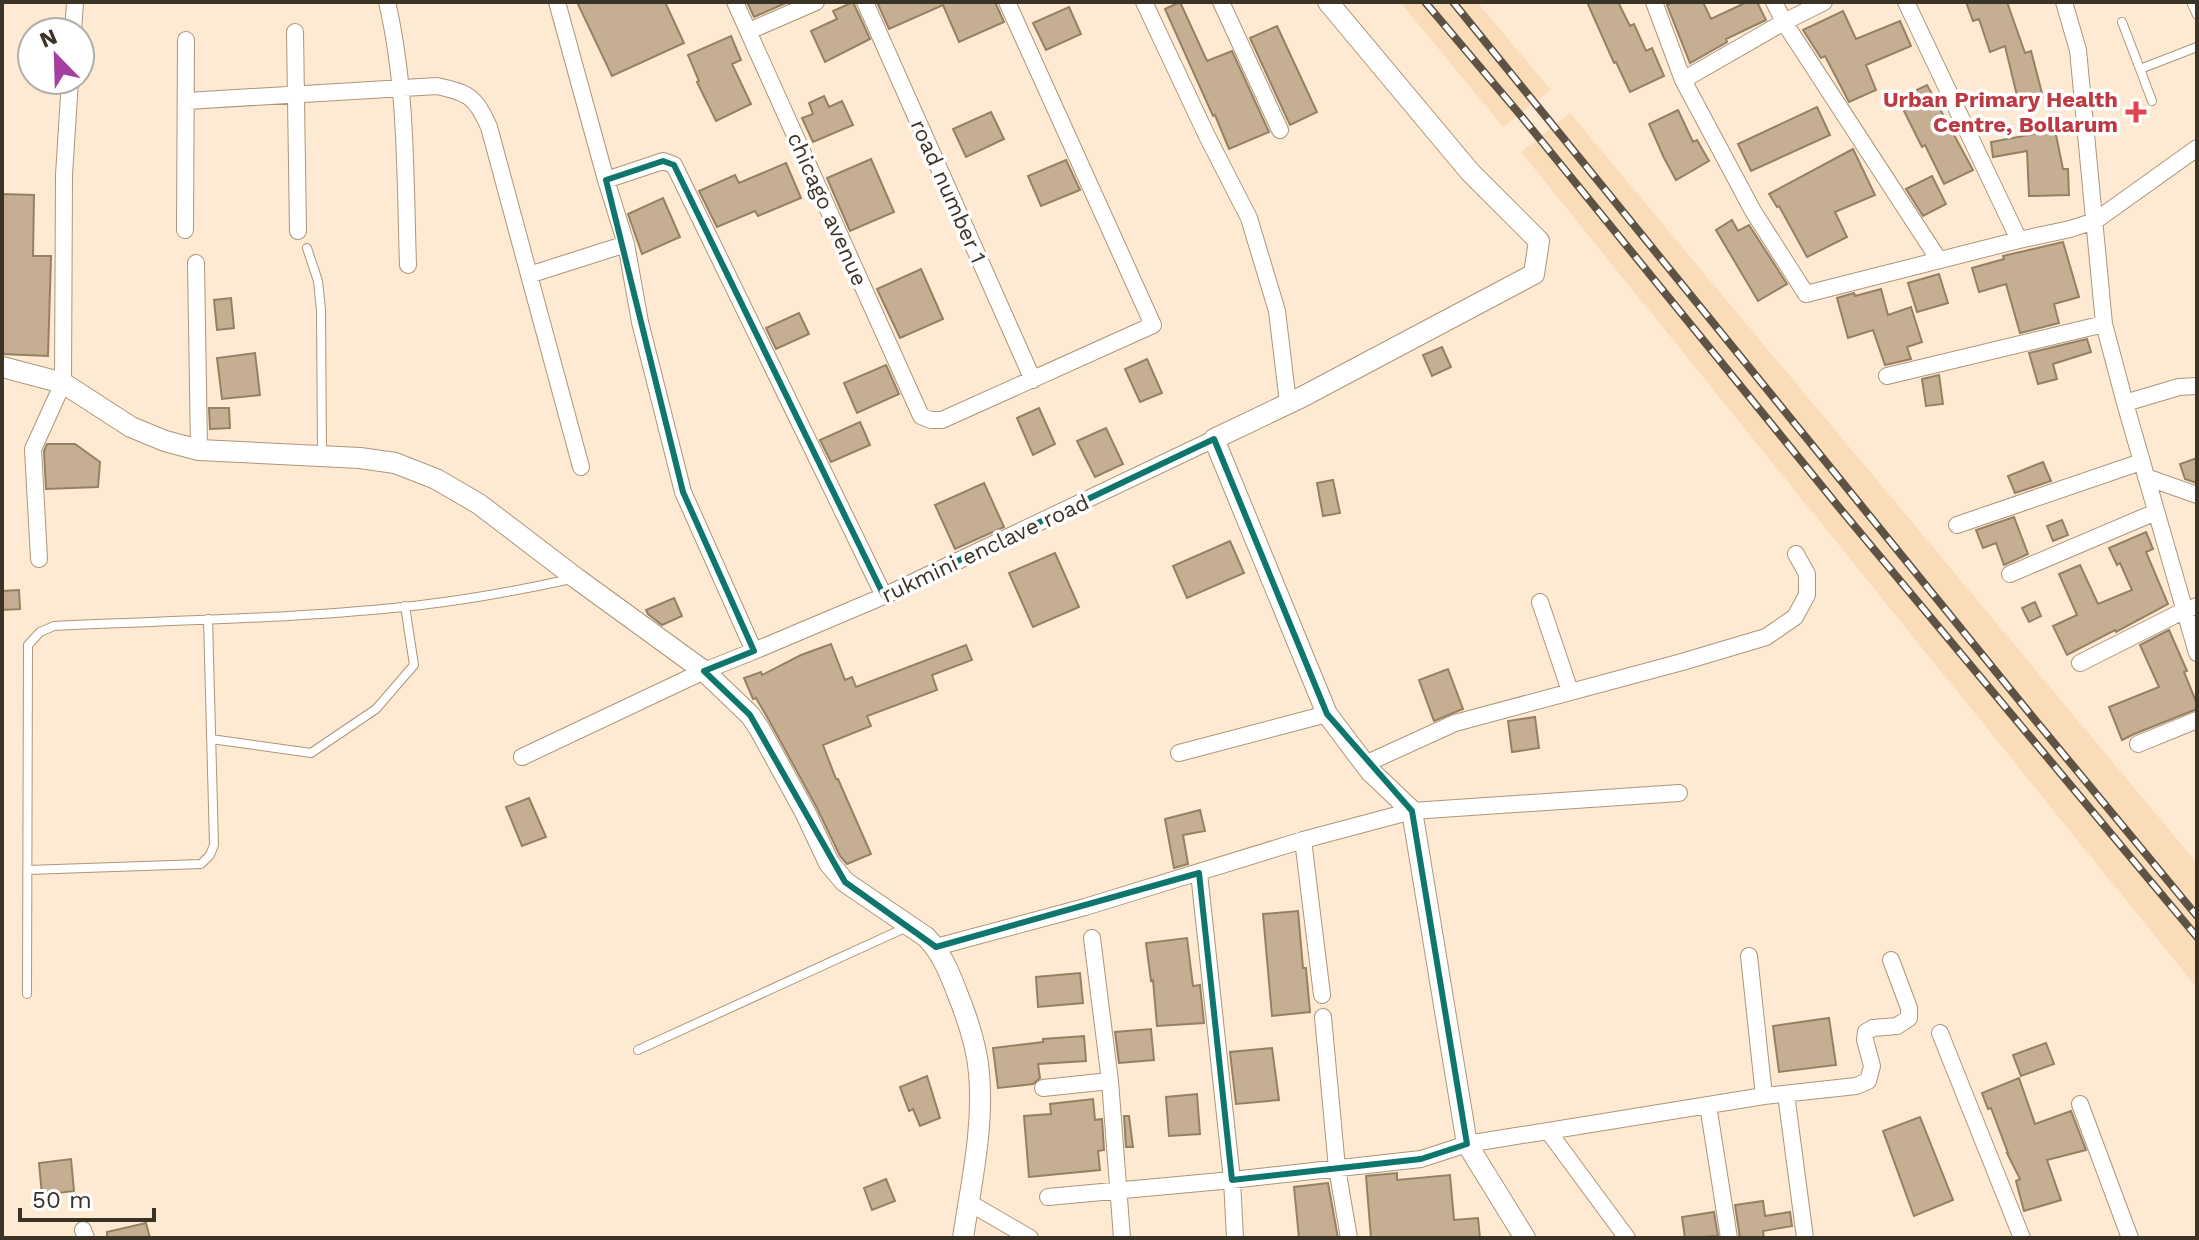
<svg xmlns="http://www.w3.org/2000/svg" width="2199" height="1240" font-family="'Work Sans',sans-serif">
<style>
.built{fill:#fadcb8}
.building{fill:#c5ae91;stroke:#968064;stroke-width:2}
.lines{fill:none;stroke-linecap:round;stroke-linejoin:round}
.service-casing{stroke:#ad9679;stroke-width:10}
.minor-casing{stroke:#ad9679;stroke-width:18}
.tertiary-casing{stroke:#ad9679;stroke-width:22}
.service{stroke:#fff;stroke-width:8}
.minor{stroke:#fff;stroke-width:16}
.tertiary{stroke:#fff;stroke-width:20}
.rail-casing{stroke:#5d5244;stroke-width:8}
.rail{stroke:#fff;stroke-width:5;stroke-dasharray:15;stroke-linecap:butt}
.marked{fill:none;stroke:#0f766e;stroke-width:6;stroke-linejoin:round}
.health-dot{fill:#e0444e;stroke:#fff;stroke-width:3}
.labels{text-anchor:middle;stroke-width:7;stroke-linejoin:round;paint-order:stroke}
.health-label{font-size:22px;font-weight:bold;fill:#be3a42;stroke:#fff;text-anchor:end}
.street-label{font-size:22px;fill:#3c3327;stroke:#fff}
</style>
<rect width="100%" height="100%" fill="#feead2"/>
<path class="built" d="M1400 2H1477L1551 90 1503 127Z
M1570 113 2197 863V988L1521 152Z"/>
<path class="building" d="M577 2H665L684 43 612 76Z
M747 2H788L754 17Z
M853 2 870 39 825 62 811 31 837 19 833 11Z
M877 2H995L1004 22 959 42 943 5 889 29Z
M1180 2 1207 61 1232 51 1269 132 1229 149 1215 115 1213 116 1165 9Z
M1587 2H1618L1630 26 1634 24 1646 51 1652 48 1664 76 1630 92 1616 62 1614 63Z
M1673 2H1703L1711 19 1747 2H1757L1766 20 1726 39 1727 42 1690 63 1667 5Z
M1966 2H2007L2025 53 2031 51 2043 97 2019 104 2005 46 1990 52 1979 19 1973 21Z
M1069 7 1081 34 1046 50 1033 23Z
M1843 11 1856 39 1900 21 1911 46 1866 65 1876 90 1849 102 1825 56 1821 58 1803 30Z
M1277 26 1317 112 1290 125 1250 38Z
M731 36 741 60 732 64 751 104 716 121 697 82 699 81 688 55Z
M1927 85 1973 170 1944 184 1925 145 1922 147 1898 99Z
M824 96 829 107 842 101 853 125 813 142 802 118 813 114 809 103Z
M1817 107 1830 135 1751 171 1738 144Z
M1678 110 1693 142 1697 140 1709 161 1676 180 1664 158 1649 124Z
M991 112 1004 139 966 157 953 129Z
M2055 130 2063 169H2068L2069 195 2029 196 2027 151 1993 157 1991 142Z
M1853 149 1875 195 1835 212 1847 237 1807 257 1779 206 1777 207 1769 194Z
M871 159 894 212 850 231 827 178Z
M1066 160 1080 190 1041 206 1028 176Z
M786 163 801 198 758 216 755 211 717 227 699 191 735 175 739 183Z
M1932 176 1946 204 1923 216 1906 189Z
M2 194 34 195 33 256H51L48 356 2 354Z
M663 198 680 237 642 254 628 214Z
M1732 220 1738 231 1749 225 1787 284 1758 301 1716 230Z
M2063 242 2079 297 2054 304 2059 323 2020 333 2006 284 1979 292 1972 268 2004 259 2003 256Z
M921 269 943 319 900 338 877 289Z
M1939 274 1948 303 1917 312 1908 283Z
M1881 289 1888 315 1911 307 1922 342 1907 347 1911 359 1885 365 1873 330 1848 338 1837 298 1854 293 1855 296Z
M231 298 234 328 217 330 214 300Z
M799 313 809 334 776 349 766 328Z
M2087 339 2091 352 2053 364 2057 379 2038 384 2029 353Z
M1442 347 1451 367 1432 376 1423 355Z
M255 353 260 395 222 399 217 358Z
M1147 359 1162 393 1140 402 1125 369Z
M886 365 899 394 857 413 844 383Z
M1939 375 1943 404 1926 406 1922 379Z
M209 408H229L230 428 210 429Z
M1039 408 1055 444 1033 455 1017 418Z
M860 422 870 445 831 462 820 440Z
M1106 428 1123 464 1095 477 1077 441Z
M47 444H75L100 462 98 487 46 489 44 451Z
M2197 458V483L2185 479 2180 464Z
M2043 462 2051 481 2015 493 2008 476Z
M1333 480 1340 513 1323 516 1317 483Z
M984 483 1004 527 955 549 935 505Z
M2014 517 2028 554 2004 565 1996 543 1983 548 1976 530Z
M2062 520 2068 535 2053 541 2047 526Z
M2146 532 2153 549 2146 552 2168 604 2116 632 2115 630 2067 655 2053 626 2077 615 2059 574 2080 565 2098 604 2132 590 2120 563 2117 565 2109 548Z
M1230 541 1244 573 1187 598 1173 566Z
M1055 553 1079 607 1033 627 1009 573Z
M19 590 20 609 2 610V591Z
M674 598 682 616 662 625 648 614 646 610Z
M2035 602 2041 616 2029 622 2022 608Z
M2169 630 2187 671 2184 672 2197 704V709L2134 734 2122 740 2109 707 2159 687 2140 645Z
M831 644 845 680 852 677 856 687 966 645 972 660 932 675 937 690 867 716 871 726 823 745 836 779H838L871 854 847 864 840 856 817 808 770 722 756 698 753 699 744 678 761 672 762 675 801 655Z
M1448 669 1463 709 1434 721 1419 680Z
M1535 717 1539 748 1512 752 1508 721Z
M529 798 546 837 522 846 506 807Z
M1200 810 1205 831 1183 835 1188 864 1174 868 1165 819Z
M1298 911 1303 968H1306L1310 1012 1272 1016 1263 914Z
M1187 938 1193 986 1200 985 1204 1023 1157 1026 1153 980 1151 981 1146 943Z
M1080 973 1083 1003 1038 1007 1036 977Z
M1829 1018 1836 1065 1779 1072 1773 1026Z
M1151 1029 1154 1060 1119 1063 1115 1032Z
M1084 1036 1086 1061 1038 1064 1040 1078 1033 1084 998 1088 993 1048 1043 1042V1039Z
M2046 1043 2054 1064 2021 1076 2013 1055Z
M1272 1048 1279 1100 1236 1104 1230 1052Z
M927 1076 940 1118 920 1126 913 1109 909 1111 900 1087Z
M2019 1078 2035 1124 2071 1111 2086 1150 2047 1160 2061 1200 2024 1211 2016 1181 2020 1179 2007 1153H2008L1991 1108 1988 1109 1982 1093Z
M1197 1094 1200 1134 1169 1136 1166 1097Z
M1093 1099 1095 1120 1102 1119 1104 1150 1098 1151 1100 1170 1029 1177 1024 1116 1051 1114 1050 1104Z
M1124 1116H1129L1133 1147H1126Z
M1920 1117 1953 1200 1914 1216 1883 1131Z
M71 1159 74 1191 42 1195 39 1163Z
M1397 1173V1180L1450 1175 1454 1220 1478 1218 1480 1238H1371L1366 1176Z
M886 1179 895 1201 872 1210 864 1188Z
M1328 1183 1338 1238H1299L1294 1187Z
M1763 1201 1765 1216 1790 1212 1792 1226 1763 1231 1764 1238H1740L1735 1205Z
M1714 1212 1718 1236 1685 1238 1682 1217Z
M146 1223 150 1238H107V1232Z"/>
<g class="lines">
<g class="service-casing">
<path id="service" d="M2191 2 2197 15
M2122 22 2140 69
M2152 101 2140 69 2197 47
M307 248 318 281 321 310 322 455
M211 739 311 753 376 709 414 665 405 606
M28 870 201 864 210 855 214 845 208 619
M27 994 28 645 40 632 54 626C176 620 299 619 421 605 471 599 521 590 571 579
M638 1050 907 927"/>
</g>
<g class="minor-casing">
<path id="minor" d="M387 2C407 87 405 177 408 265
M735 2 921 416 931 420H942L1153 325 1007 2
M865 2 1033 380
M1144 2 1207 136 1249 218 1277 311 1288 403
M1221 2 1280 130
M1654 2 1683 80 1753 211 1806 294 2019 240 2070 229 2095 221 2197 148
M1774 2 1784 22 1939 260
M1906 2 2019 240
M2064 2 2078 50 2104 324 2125 403 2197 653
M749 31 816 2
M73 32 75 2
M295 32 298 231
M1683 80 1784 22 1824 2
M187 101 437 86C469 93 476 97 489 127L581 467
M606 180 663 161 674 165 884 596
M185 230 186 40
M196 263 199 450
M529 275 626 244
M1887 376 2104 324
M2125 403 2179 387 2197 386
M2146 477 2197 495
M1957 525 2141 462
M39 559 33 449 63 383 64 175 70 80
M2010 574 2156 512
M1540 602 1570 691
M754 651 884 596 1214 439
M2080 663 2185 610 2197 606
M2138 744 2197 720
M1179 753 1327 714
M522 757 704 671 754 651 683 492 640 322 626 244 606 180 557 2
M1365 764 1455 723 1682 662 1766 637 1795 617 1807 595V574L1796 554
M1303 840 1322 995
M1199 873 1232 1180 1235 1238
M1092 938 1110 1081 1122 1238
M936 947 1085 907 1303 840 1412 811 1679 793
M1749 956 1764 1096
M1323 1017 1337 1168 1349 1238
M1940 1033 2022 1238
M1043 1088 1110 1081
M1786 1094 1805 1238
M2080 1104 2130 1238
M1708 1105 1729 1238
M1548 1131 1627 1238
M1048 1197 1232 1180 1421 1159 1467 1144 1764 1096 1856 1086 1868 1081 1872 1066 1865 1040 1866 1032 1873 1028 1897 1026 1909 1018V1008L1891 960
M968 1202 1030 1238
M83 1230 86 1238"/>
</g>
<g class="tertiary-casing">
<path id="tertiary" d="M1328 2 1470 172 1539 241 1534 274 1302 397 1214 439 1327 714 1370 771 1412 811 1467 1144 1525 1238
M2 367 63 383 131 427 165 441 199 450 360 458 395 463 436 479 479 504 576 578 704 671 750 715 759 728 806 814 829 863 845 882 926 937C942 953 950 974 958 995 968 1020 977 1047 979 1073 984 1128 971 1184 963 1238"/>
</g>
<use href="#service" class="service"/>
<use href="#minor" class="minor"/>
<use href="#tertiary" class="tertiary"/>
<g class="rail-casing">
<path id="rail" d="M1425 2 1522 117 1842 511 2197 937
M1453 2 2031 715 2197 916"/>
</g>
<use href="#rail" class="rail"/>
</g>
<path class="marked" d="M663 161 674 165 884 596 1214 439 1327 714 1412 811 1467 1144 1421 1159 1232 1180 1199 873 936 947 845 882 750 715 704 671 754 651 683 492 606 180Z"/>
<path class="health-dot" d="M2132 100h8v8h8v8h-8v8h-8v-8h-8v-8h8z"/>
<g class="labels">
<g class="health-label">
<text x="2118" y="107">Urban Primary Health<tspan x="2118" dy="25">Centre, Bollarum</tspan></text>
</g>
<g class="street-label">
<text transform="translate(949 191) rotate(66)" y="8">road number 1</text>
<text transform="translate(828 209) rotate(66)" y="8">chicago avenue</text>
<text transform="translate(985 548) rotate(-25)" y="8">rukmini enclave road</text>
</g>
</g>
<rect width="2199" height="1240" fill="none" stroke="#3c3327" stroke-width="8"/>
<g transform="translate(56 56) rotate(337)"><circle r="38" fill="#ffffff" stroke="#b1ada9" stroke-width="2"/>
<path d="M0-6L14 30L0 20L-14 30Z" fill="#a63fa2"/>
<text y="-12" font-size="22" font-weight="bold" text-anchor="middle" fill="#3c3327">N</text>
</g>
<path d="M20 1208v12h134v-12" fill="none" stroke="#3c3327" stroke-width="4"/>
<text x="32" y="1208" font-size="24" fill="#3c3327" stroke="#ffffff" stroke-width="6" paint-order="stroke">50 m</text>
</svg>
